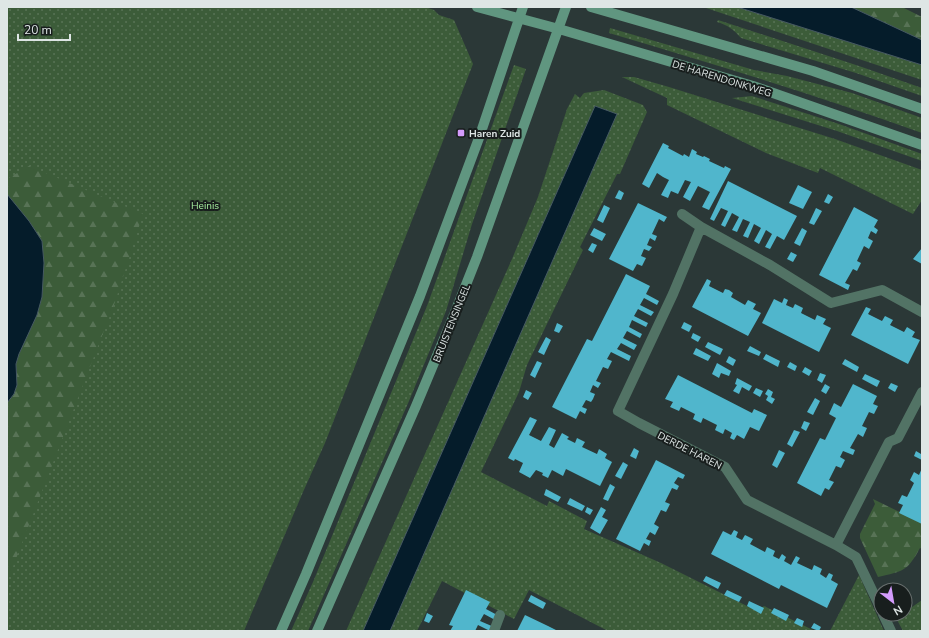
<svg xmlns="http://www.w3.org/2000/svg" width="929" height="638" font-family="'Nunito Sans',sans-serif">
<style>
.grass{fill:url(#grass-dots)}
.forest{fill:url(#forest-firs)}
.water{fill:#051c2a;stroke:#465962}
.building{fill:#50b6cc}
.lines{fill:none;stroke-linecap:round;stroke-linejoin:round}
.street{stroke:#527365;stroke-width:10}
.secondary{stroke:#609680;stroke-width:10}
.poi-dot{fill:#d49cfc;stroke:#181e1d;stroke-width:1.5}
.labels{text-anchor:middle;stroke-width:4;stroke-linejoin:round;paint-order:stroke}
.street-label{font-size:10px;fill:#dee6e5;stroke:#181e1d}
.poi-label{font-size:10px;font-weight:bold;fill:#dee6e5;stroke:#181e1d;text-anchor:start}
.park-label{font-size:10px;fill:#a7efa0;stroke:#181e1d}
</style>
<defs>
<pattern id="grass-dots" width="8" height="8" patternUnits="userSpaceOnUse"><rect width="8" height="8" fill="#3c5c39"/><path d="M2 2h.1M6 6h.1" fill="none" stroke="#587356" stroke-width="1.8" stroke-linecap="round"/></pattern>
<pattern id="forest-firs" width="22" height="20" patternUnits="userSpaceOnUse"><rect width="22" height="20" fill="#3c5c39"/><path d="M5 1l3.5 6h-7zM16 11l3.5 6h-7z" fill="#587356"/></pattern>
</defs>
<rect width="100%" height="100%" fill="#2b3837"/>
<path class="grass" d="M7 7H425L434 10 439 15 454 20 473 64 325 443 303 492 244 631H7Z
M703 7H737L922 65V80Z
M718 20 859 66 922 88V96L856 73 741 38C734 30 728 25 717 22Z
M610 28 754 70 787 76 852 93 922 118V133C819 96 714 64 609 33Z
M514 65 526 69 472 224 446 311 409 401 308 631H291L313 582 427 306Z
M622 77H634L669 87 835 139 922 170V200L913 214 820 168 818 173 766 153 667 105V98Z
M604 90 643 105 647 112 620 174H617L580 247 583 250 527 365 519 392 481 472 547 506 549 501 587 521 584 529 661 563 757 611 764 606 815 631H608L529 590 514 619 442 581 417 631H390L415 571 595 106 363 631H346L512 259 538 197 567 109 575 94 580 98 584 93Z
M752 96 839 124 922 154V161L837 131 732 98Z
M859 575 884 631H830Z
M922 600V631H903L896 618 902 614H905V612Z"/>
<path class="forest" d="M851 7H902L922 17V40Z
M29 166 143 214 115 302 7 582V403L14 394 17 385 16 364 26 336 11 200 7 194V179Z
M873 499 922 523V549L920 548C907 572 903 571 878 577L860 538V534L875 504Z"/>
<path class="water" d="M737 7H851L922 40V65Z
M595 106 617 114 390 631H363Z
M7 194 29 221 42 241 44 263 42 297 37 315 19 354 16 364 17 385 14 394 7 403Z"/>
<path class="building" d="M663 143 669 146 668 148 683 156 684 154 689 157 692 149 697 152 696 154 703 157 704 156 710 159 709 161 724 168 725 166 731 169 709 210 702 207 710 192 698 186 690 201 683 197 691 182 685 180 678 194 671 191 668 198 661 195 669 180 663 177 657 173 649 188 642 184Z
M728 181 797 216 784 240 777 236 770 249 765 247 772 234 766 230 759 244 754 241 761 228 754 224 748 238 743 236 750 222 743 219 737 232 732 230 739 217 732 213 725 227 721 225 728 211 721 208 714 221 710 219Z
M798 185 812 192 803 209 789 203Z
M619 190 624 193 621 200 615 198Z
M828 194 833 197 829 204 824 202Z
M638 203 667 217 664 222 659 219 652 234 657 236 655 241 650 238 647 245 652 247 649 251 644 249 641 256 646 258 642 266 637 264 633 271 609 259Z
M604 205 610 208 603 223 597 220Z
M854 207 878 220 874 227 878 230 876 234 871 231 868 238 873 241 869 249 864 246 857 261 861 263 857 271 853 269 845 283 850 285 848 290 819 275Z
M816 208 822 211 814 225 809 223Z
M594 228 606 234 602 241 590 235Z
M802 228 807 231 800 246 794 243Z
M592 243 597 245 593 253 588 250Z
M922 248V264L913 259Z
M791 252 797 255 793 262 787 259Z
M626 274 650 286 646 294 659 301 657 305 644 298 640 305 654 312 651 316 638 309 634 316 648 323 646 327 632 320 629 327 642 334 640 338 627 331 623 338 637 345 634 350 621 343 617 349 631 356 629 361 611 352 607 359 612 361 608 369 603 367 596 381 601 383 598 388 593 385 590 392 595 394 593 399 591 402 586 400 582 407 587 409 585 414 580 411 576 419 552 407 587 339 592 341Z
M707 279 711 281 709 286 723 293 725 289 729 290 733 293 731 297 745 305 748 300 756 304 753 309 761 313 748 336 692 307Z
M784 298 788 300 786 305 793 308 795 304 803 308 801 313 815 320 817 315 826 319 823 324 831 328 819 352 762 323 774 299 782 303Z
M866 307 871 309 868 314 882 321 885 316 893 320 890 325 904 332 907 327 915 332 912 337 920 340 908 364 851 335Z
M684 322 692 326 689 332 681 328Z
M557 323 563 326 559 333 554 331Z
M693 333 701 337 698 342 691 338Z
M546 337 551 340 544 355 538 352Z
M708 342 723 349 720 355 705 347Z
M750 346 761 352 759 356 747 351Z
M696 348 711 356 708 361 693 354Z
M766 354 780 361 778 367 763 359Z
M729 356 736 360 733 366 726 362Z
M845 359 859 367 857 372 842 364Z
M537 361 542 363 535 378 530 375Z
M790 362 797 366 795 371 787 367Z
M717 363 731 371 729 376 721 373 719 378 712 374Z
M805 367 812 371 809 376 802 372Z
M820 373 826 375 822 383 817 380Z
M865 374 880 381 877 387 862 379Z
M678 375 752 413 754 409 767 415 759 431 750 427 744 439 737 435 734 440 730 438 732 433 725 429 723 434 715 430 717 425 703 418 701 423 693 419 695 414 681 407 679 411 670 407 673 402 665 399Z
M737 378 752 386 749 391 742 387 739 394 733 391 737 385 735 384Z
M891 383 898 386 895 392 888 388Z
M825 384 830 387 826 394 821 391Z
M853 384 877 396 873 404 878 406 874 414 869 412 862 426 867 428 863 437 858 434 850 448 855 450 853 455 843 451 840 457 845 460 841 468 836 466 829 480 834 482 829 490 825 488 821 496 797 483 820 438 825 440 836 418 829 414 834 403 841 407Z
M756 388 763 391 760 397 753 393Z
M768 389 773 392 771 397 775 399 772 404 766 400 768 396 765 394Z
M526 390 532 393 528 400 523 397Z
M815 398 820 401 813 415 807 412Z
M530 417 537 420 529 435 541 441 549 427 556 430 549 445 554 448 562 433 569 437 567 439 575 443 577 438 585 442 582 447 597 454 599 449 607 454 605 458 612 462 600 486 566 469 563 476 552 470 548 478 542 475 543 473 536 470 530 478 519 472 523 463 515 459 514 461 508 458Z
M804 421 810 423 806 431 801 428Z
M794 430 800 432 792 447 787 444Z
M634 448 639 451 636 459 630 456Z
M779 450 785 453 777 468 772 465Z
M916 451 921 454 922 451V460L914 456Z
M656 460 685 475 683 479 678 477 674 483 679 486 677 490 672 488 665 502 670 504 666 512 661 510 654 524 659 527 655 535 650 532 646 539 651 541 649 546 644 543 640 551 616 539Z
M623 462 628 465 621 479 615 476Z
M922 468V524L899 513 903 505 898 503 902 495 907 497 914 483 910 480 914 472 919 475Z
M610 484 615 487 608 501 603 499Z
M546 489 561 497 558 502 544 495Z
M570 498 585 506 582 511 567 504Z
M587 507 593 510 590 515 585 512Z
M601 507 606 510 602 517 608 520 600 534 590 528Z
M734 530 738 532 736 537 742 540 745 535 753 539 750 544 765 552 767 547 775 551 773 556 779 559 782 554 786 557 784 561 791 565 796 556 800 558 797 563 812 570 814 565 822 569 820 574 826 578 829 573 833 575 831 580 838 584 827 608 781 585 779 589 711 554 723 531 731 535Z
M706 576 721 583 718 589 703 581Z
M466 590 490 602 486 609 499 616 497 621 484 614 480 621 494 627 490 631 478 625 475 631H450L453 626 449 625Z
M727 590 742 597 739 602 724 595Z
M531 595 546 603 543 609 528 601Z
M749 601 764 608 761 614 747 606Z
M774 608 789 615 786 621 771 613Z
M427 613 433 616 429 623 424 621Z
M525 615 548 626 558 631H517Z
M797 618 804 621 802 627 794 623Z
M814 623 821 627 819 631 811 628Z"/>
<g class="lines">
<path class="street" d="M682 214 701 227
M836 545 889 442 898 438 922 392
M881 609 856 557 836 545 747 500 725 467 639 423 618 411 673 294 701 227 770 265 831 303 882 290 922 312
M883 614 891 631
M494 631 500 615"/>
<path class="secondary" d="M477 7 559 29 753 86 922 145
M591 7 813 71 922 109
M281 631 306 574 420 296 479 138 523 7
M317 631 416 406 454 315 477 257 566 7"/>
</g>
<rect class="poi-dot" x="457" y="129" width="8" height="8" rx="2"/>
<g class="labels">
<g class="street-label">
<text transform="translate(722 78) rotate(17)" y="4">DE HARENDONKWEG</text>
<text transform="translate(451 323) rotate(-68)" y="4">BRUISTENSINGEL</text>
<text transform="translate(690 450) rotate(27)" y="4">DERDE HAREN</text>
</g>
<g class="poi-label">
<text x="469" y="137">Haren Zuid</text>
</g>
<g class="park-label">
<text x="205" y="209">Heinis</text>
</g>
</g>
<rect width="929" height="638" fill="none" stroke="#dee6e5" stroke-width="16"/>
<g transform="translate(893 602) rotate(149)"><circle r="19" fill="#181e1d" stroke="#676e6d"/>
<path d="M0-3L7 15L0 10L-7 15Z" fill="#d49cfc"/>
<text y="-6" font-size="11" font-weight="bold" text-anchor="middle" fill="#dee6e5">N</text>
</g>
<path d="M18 34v6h52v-6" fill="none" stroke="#dee6e5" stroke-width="2"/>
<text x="24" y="34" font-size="12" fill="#dee6e5" stroke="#181e1d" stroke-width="3" paint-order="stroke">20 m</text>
</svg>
